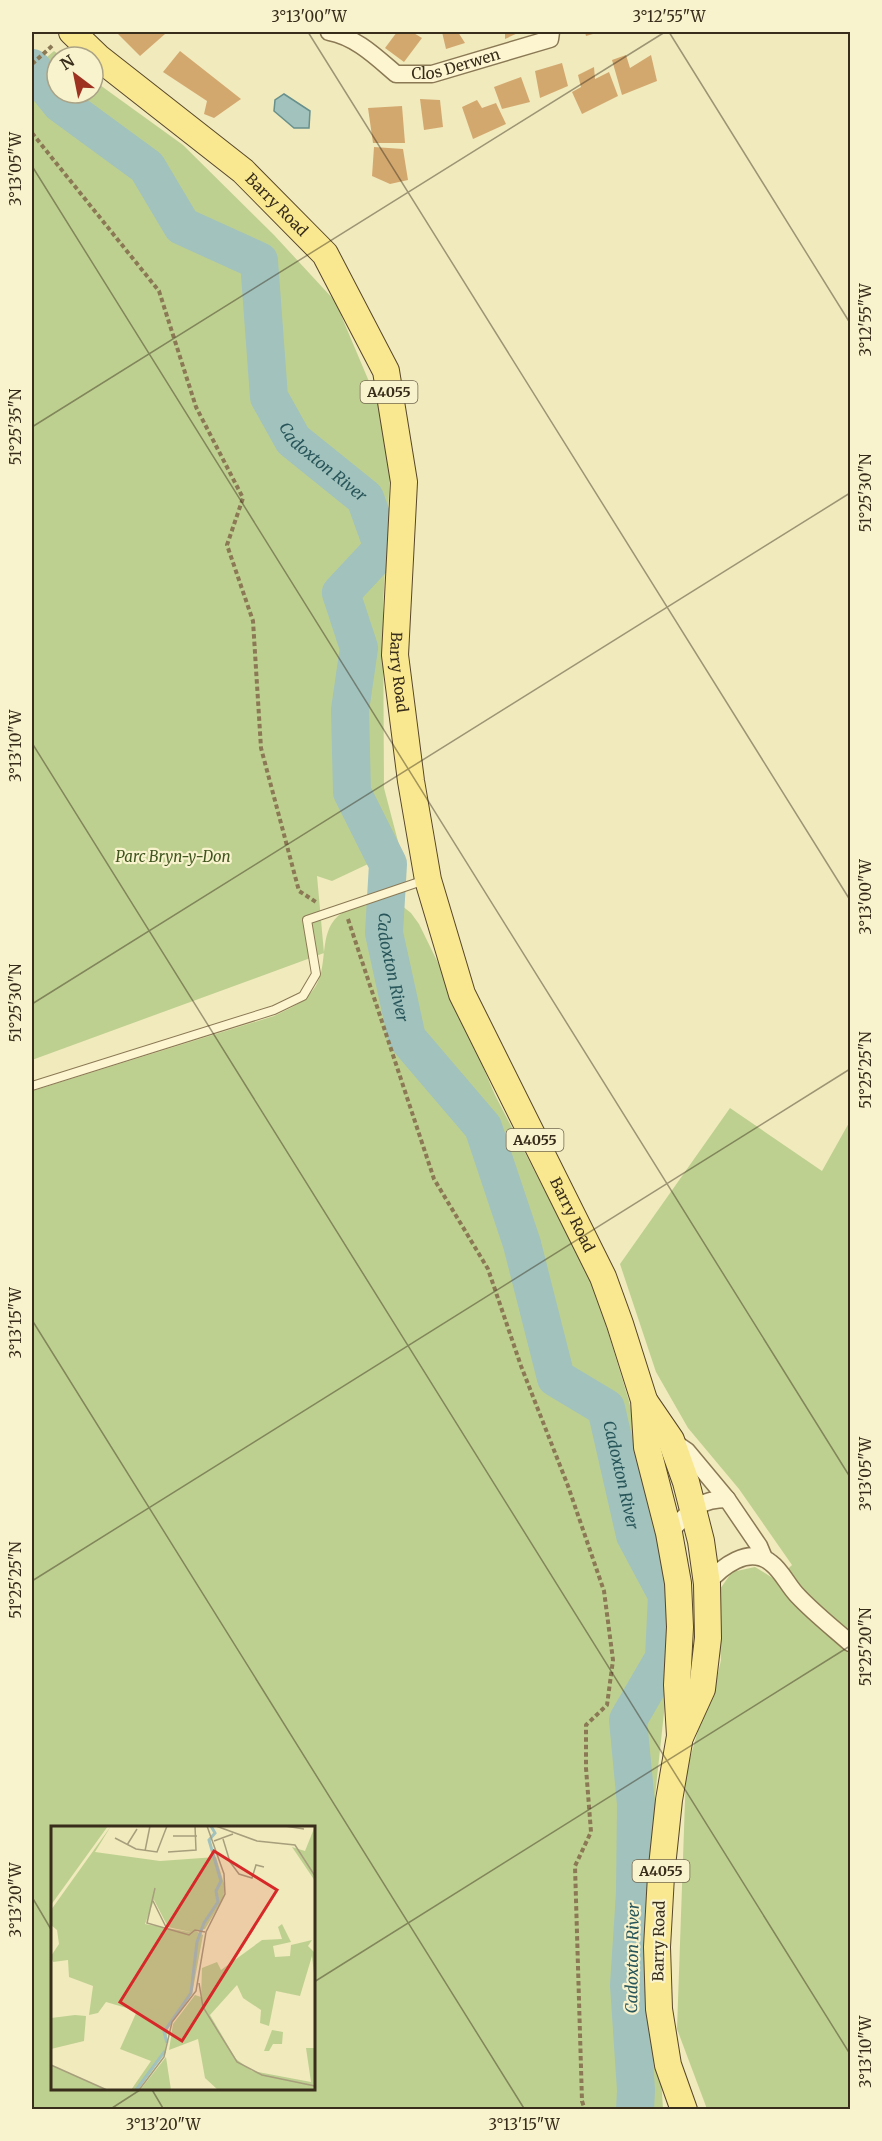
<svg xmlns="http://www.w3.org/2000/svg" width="882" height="2141" font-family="Merriweather,serif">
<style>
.green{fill:#bed090;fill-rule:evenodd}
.water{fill:#a1c2bd;stroke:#68908c;stroke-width:1.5}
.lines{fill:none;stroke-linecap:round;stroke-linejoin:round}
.river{stroke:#a1c2bd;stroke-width:38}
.building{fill:#d3a86f}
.service-casing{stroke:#8a7954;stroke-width:10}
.minor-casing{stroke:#8a7954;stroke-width:19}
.primary-casing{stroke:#574629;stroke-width:28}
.path{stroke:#8a7954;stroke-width:4;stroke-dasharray:4.5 3;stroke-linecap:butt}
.service{stroke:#fcf5d0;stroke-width:8}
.minor{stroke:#fcf5d0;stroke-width:16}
.primary{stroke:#f9e890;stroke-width:26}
.ticks{fill:none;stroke:#382d1b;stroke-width:1.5;stroke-opacity:0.45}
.labels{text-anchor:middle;stroke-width:4.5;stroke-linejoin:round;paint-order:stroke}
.shield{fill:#f8f2cd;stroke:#726850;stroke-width:1.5}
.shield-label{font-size:14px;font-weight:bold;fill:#382d1b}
.street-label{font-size:15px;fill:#382d1b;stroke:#f8f2cd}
.park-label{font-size:15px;font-style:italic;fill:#40561f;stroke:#f8f2cd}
.water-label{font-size:16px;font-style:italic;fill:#285559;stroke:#f8f2cd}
.inset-river{fill:none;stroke:#a1c2bd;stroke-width:3}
.inset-road{fill:none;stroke:#a79e7c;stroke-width:1.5}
.view{fill:#d62828;fill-opacity:0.15;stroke:#d62828;stroke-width:3}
.inset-edge{fill:none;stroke:#382d1b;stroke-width:3}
.neatline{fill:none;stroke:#382d1b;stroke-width:2}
.ticks-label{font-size:15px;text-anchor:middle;fill:#382d1b}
</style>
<rect width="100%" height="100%" fill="#f1eabd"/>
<path class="green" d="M54 51 62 57H57V93H93V80L183 145 274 235 335 301 392 436 383 607 384 788 400 849 332 881 317 876 324 953 32 1060V70Z
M378 902 401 905 411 913 419 924 442 971 495 1095 594 1286 629 1401 662 1538 674 1620 656 1787 645 1909 652 2011 660 2062 663 2109 32 2110V1091L274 1016C288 1009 304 1003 313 990 330 969 317 935 338 916 347 908 366 906 378 902ZM52 1828H314V2088H52Z
M730 1108 822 1171 850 1121V2109H707L677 2029 686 1772 702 1717 715 1687 721 1660 717 1608 720 1589 732 1572 755 1567 776 1580 792 1565 739 1489 688 1428 656 1372 620 1264Z"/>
<path class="water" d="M284 94 310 111 309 128H294L274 111 275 100Z"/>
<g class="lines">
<path class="river" id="s1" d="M32 68 61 104 147 167 182 226 259 261 269 397 293 440 365 498 383 548 341 593 359 648 350 710 352 792 388 864 384 933 407 1038 483 1127 522 1244 556 1378 606 1408 635 1535 667 1595 664 1658 628 1720 636 1804 635 1893 629 1985 636 2090 635 2110"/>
</g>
<path class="building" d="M116 32H162L165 34 140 56Z
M397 32H412L422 38 404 62 385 48Z
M442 32H458L465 43 446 49Z
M505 32H520L505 39Z
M585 32H600L586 36Z
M180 51 241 99 214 118 204 114 207 101 163 72Z
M626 55 630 68 651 55 657 81 622 95 612 60Z
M562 63 568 86 540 98 535 71Z
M594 67 595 79 609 72 618 96 582 114 572 92 581 87 578 75Z
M521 77 530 102 502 109 494 87Z
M420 99 440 100 443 127 424 130Z
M477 100 482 108 496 103 506 124 473 139 462 107Z
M402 106 405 143H373L368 108Z
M374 147 403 149 408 180 390 184 372 176Z"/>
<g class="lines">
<g class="service-casing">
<path id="service" d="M32 1086 274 1010 303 996 316 974 307 920 425 880"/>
</g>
<g class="minor-casing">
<g id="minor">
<path id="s2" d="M329 32C356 37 376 57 396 74H432L550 39 551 32"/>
<path d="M671 1440 687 1451 727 1499 759 1546 764 1558"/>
<path d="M669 1533C688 1513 697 1499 727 1499"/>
<path d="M707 1584C721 1567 749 1545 771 1563 782 1571 788 1586 798 1596 814 1613 833 1628 850 1643"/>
</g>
</g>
<g class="primary-casing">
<g id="primary">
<path id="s3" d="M72 32 99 58 243 171 325 254 386 371 404 482 395 655 411 781 428 880 462 994 603 1277 620 1324 644 1400 647 1447 669 1533 678 1583 680 1627 677 1685 680 1736 669 1800 661 1876 657 1947 659 2009 668 2065 684 2110"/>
<path d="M645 1402 671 1440 686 1482 701 1541 707 1584 708 1638 702 1689 681 1735"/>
</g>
</g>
<path class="path" d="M32 64 53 45
M32 133 159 291 196 407 243 498 227 545 253 621 261 748 299 891 316 902
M348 919 434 1179 488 1269 521 1366 568 1486 604 1591 613 1660 607 1705 586 1725V1768L591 1832 575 1866 582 2101 585 2110"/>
<use href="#service" class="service"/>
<use href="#minor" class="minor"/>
<use href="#primary" class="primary"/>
</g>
<path class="ticks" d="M308 32 850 900M669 32 850 323M32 166 850 1477M32 427 665 32M32 743 850 2054M32 1004 850 493M32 1320 525 2110M32 1581 850 1069M32 1897 52 1931M314 1982 850 1646M151 2088 164 2110M109 2110 143 2088"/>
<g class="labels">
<g class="shield">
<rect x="360.5" y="381" width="57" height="22" rx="4.5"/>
<rect x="506.5" y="1129" width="57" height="22" rx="4.5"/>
<rect x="632.5" y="1860" width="57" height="22" rx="4.5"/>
</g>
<g class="shield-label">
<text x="389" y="397">A4055</text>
<text x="535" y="1145">A4055</text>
<text x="661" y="1876">A4055</text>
</g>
<g class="street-label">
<text dy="5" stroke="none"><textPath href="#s2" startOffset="141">Clos Derwen</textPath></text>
<text dy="5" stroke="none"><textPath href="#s3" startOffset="268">Barry Road</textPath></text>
<text dy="5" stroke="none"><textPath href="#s3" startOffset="772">Barry Road</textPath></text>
<text dy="5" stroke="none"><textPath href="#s3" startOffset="1348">Barry Road</textPath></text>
<text transform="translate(659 1941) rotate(-89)" y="5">Barry Road</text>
</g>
<g class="park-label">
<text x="173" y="862">Parc Bryn-y-Don</text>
</g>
<g class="water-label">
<text dy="6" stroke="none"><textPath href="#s1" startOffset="528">Cadoxton River</textPath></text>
<text dy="6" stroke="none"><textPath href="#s1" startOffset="1086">Cadoxton River</textPath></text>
<text dy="6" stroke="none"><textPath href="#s1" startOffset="1664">Cadoxton River</textPath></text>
<text transform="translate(632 1958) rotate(-89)" y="6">Cadoxton River</text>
</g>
</g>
<g transform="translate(51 1826)">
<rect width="264" height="264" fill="#f1eabd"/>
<path d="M0 0H57L0 79ZM60 0 44 26 109 35 165 31 174 61 172 73 154 103 145 105 152 109 142 163 117 203 114 226 87 264H80L100 235 69 223 86 185 55 176 47 187 38 189 42 160 18 151 17 134 2 136 0 130 8 118 6 104 0 99V84ZM103 74 117 101 144 107 94 98ZM264 0V55L241 21 254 25ZM231 98 240 116 222 120 224 131 239 130 240 119 261 114 257 120 264 127V157L261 130 249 170 225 165 218 200 209 197 210 184 192 172 186 159 159 189 185 233 201 245 260 256 255 222H264V263L167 264 154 252 147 213 118 224 122 198 144 169 150 171 151 142 166 136 170 144 211 114 231 113 227 101ZM24 189 35 190 33 215 0 223V192ZM221 204 232 206 231 218H222L218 225H213ZM115 231 120 264H89ZM0 239 55 264H0Z" fill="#bed090" fill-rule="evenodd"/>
<path class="inset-river" d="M116 217 113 206 140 167 146 116 153 97 167 76 165 65 170 55 158 14 164 7 160 0M85 264 114 225"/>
<path class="inset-road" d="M165 0 206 15 244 19 264 50M234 0 253 3M122 10H146M64 12 85 23 106 26 116 0M172 13 179 36 188 48 201 52 205 39 213 41M163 15 182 8M76 19 86 3M94 25 99 0M117 26 145 24 144 0M104 62 96 97 138 109 144 104 154 106M102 75 115 101M148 157 152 181 186 236 211 249 264 260M0 239 56 264M88 264 113 231 121 196 145 165 155 106 174 68 173 48 156 0"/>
<path class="view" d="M163 25 226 64 131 215 69 176Z"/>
<rect width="264" height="264" class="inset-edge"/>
</g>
<rect width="882" height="2141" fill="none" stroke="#f8f2cd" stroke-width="66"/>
<g transform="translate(75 75) rotate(328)"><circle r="28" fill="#f8f2cd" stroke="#aba386" stroke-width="1.5"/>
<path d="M0-4.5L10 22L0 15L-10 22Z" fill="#9e3220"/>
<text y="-9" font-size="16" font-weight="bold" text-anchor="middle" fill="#382d1b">N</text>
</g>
<rect x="33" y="33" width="816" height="2075" class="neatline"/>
<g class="ticks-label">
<text x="309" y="22">3°13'00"W</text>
<text x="669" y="22">3°12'55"W</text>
<text transform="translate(16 169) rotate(-90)" y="5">3°13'05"W</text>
<text transform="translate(866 320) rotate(-90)" y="5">3°12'55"W</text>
<text transform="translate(16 427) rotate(-90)" y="5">51°25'35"N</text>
<text transform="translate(866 493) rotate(-90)" y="5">51°25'30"N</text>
<text transform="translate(16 746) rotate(-90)" y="5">3°13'10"W</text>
<text transform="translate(866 897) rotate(-90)" y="5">3°13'00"W</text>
<text transform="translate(16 1003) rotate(-90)" y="5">51°25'30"N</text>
<text transform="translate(866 1070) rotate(-90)" y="5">51°25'25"N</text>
<text transform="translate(16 1323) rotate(-90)" y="5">3°13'15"W</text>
<text transform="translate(866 1474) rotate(-90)" y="5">3°13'05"W</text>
<text transform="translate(16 1580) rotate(-90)" y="5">51°25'25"N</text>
<text transform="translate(866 1647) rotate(-90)" y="5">51°25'20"N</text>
<text transform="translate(16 1900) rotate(-90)" y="5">3°13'20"W</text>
<text transform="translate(866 2052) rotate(-90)" y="5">3°13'10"W</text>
<text x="163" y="2130">3°13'20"W</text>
<text x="524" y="2130">3°13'15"W</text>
</g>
</svg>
